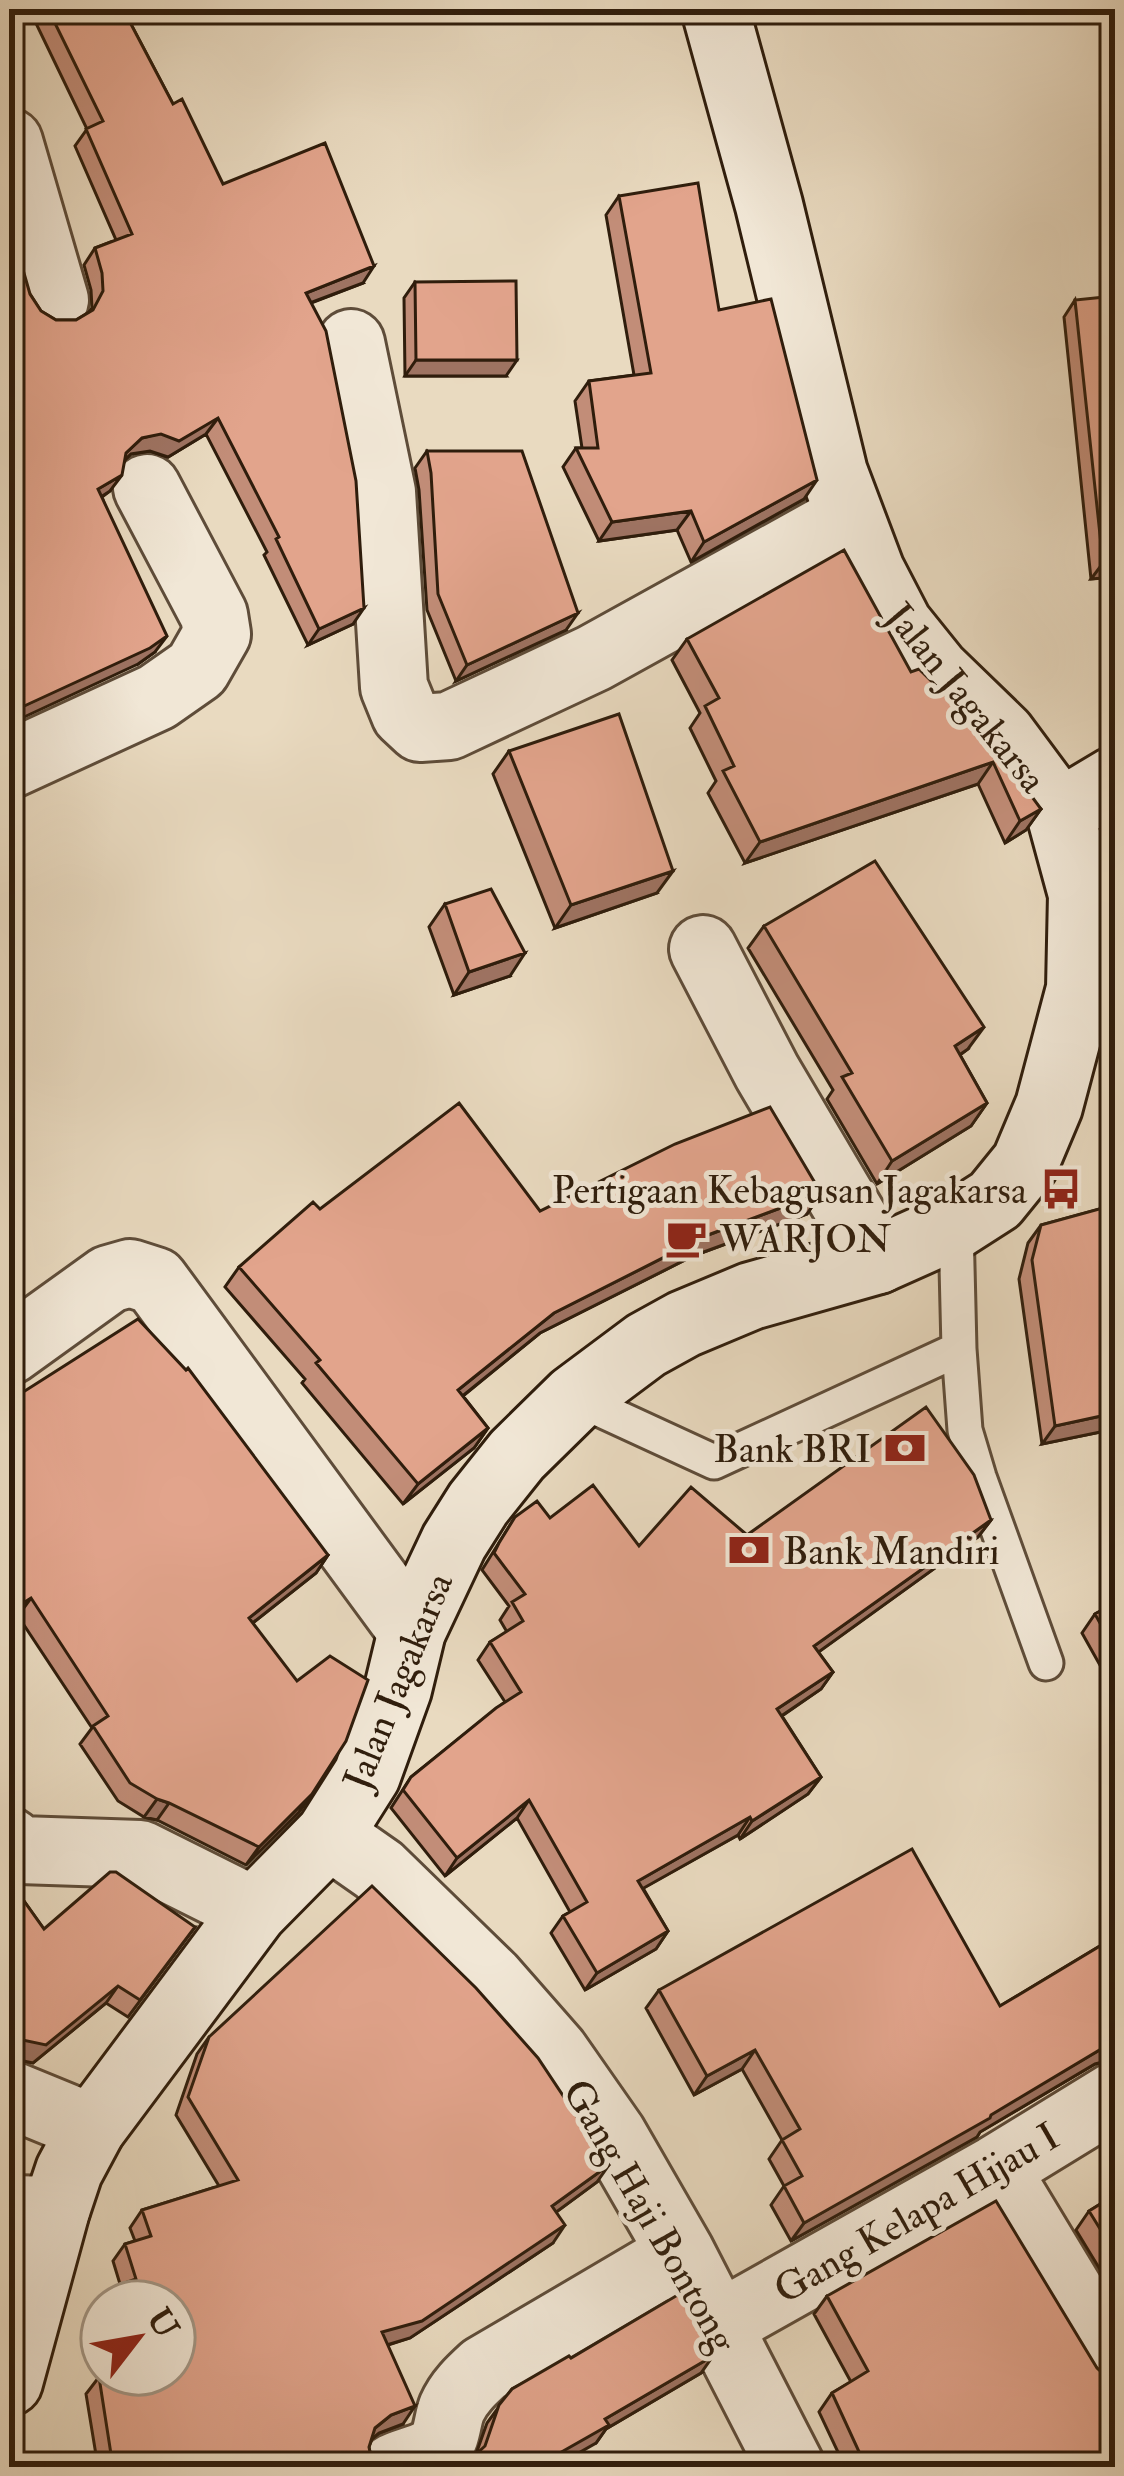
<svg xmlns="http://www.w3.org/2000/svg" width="1124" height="2476" font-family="'IM FELL Double Pica',serif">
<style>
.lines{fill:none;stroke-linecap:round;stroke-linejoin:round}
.service-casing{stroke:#5e4c39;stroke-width:39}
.minor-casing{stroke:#5e4c39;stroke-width:72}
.secondary-casing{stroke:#2f1d0c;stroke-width:72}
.service{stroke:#f1e7d6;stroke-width:33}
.minor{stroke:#f1e7d6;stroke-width:66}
.secondary{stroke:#f1e7d6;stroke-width:66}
.wall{fill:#c28d78;stroke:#2f1d0c;stroke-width:3}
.shaded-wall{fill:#9e7362;stroke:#2f1d0c;stroke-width:3}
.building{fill:#e2a48c;stroke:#2f1d0c;stroke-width:3}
.labels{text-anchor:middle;stroke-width:10;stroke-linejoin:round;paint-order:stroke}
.street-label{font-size:39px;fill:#2f1d0c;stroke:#f1e7d6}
.poi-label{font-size:39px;fill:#2f1d0c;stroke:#f1e7d6;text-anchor:end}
</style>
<rect width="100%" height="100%" fill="#e9dac0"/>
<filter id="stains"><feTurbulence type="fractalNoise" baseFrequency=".00167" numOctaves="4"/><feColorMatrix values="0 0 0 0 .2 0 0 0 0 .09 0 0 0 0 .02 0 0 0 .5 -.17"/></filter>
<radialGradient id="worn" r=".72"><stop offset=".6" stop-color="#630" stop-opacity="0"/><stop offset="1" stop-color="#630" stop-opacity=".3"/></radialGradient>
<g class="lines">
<g class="service-casing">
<path id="service" d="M956 1225 959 1349 965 1430 979 1477 1046 1663
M575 1398 714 1462 959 1349"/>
</g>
<g class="minor-casing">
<path id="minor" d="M9 142 55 300
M351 343 382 492 394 687 405 714 420 728 449 726 594 658 849 517
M9 765 157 697 197 669 217 634 214 615 147 488
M703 949 767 1072 878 1260
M9 1351 109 1279 130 1273 155 1281 412 1631
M329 1835 379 1870 491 1979 555 2052 613 2135 681 2253 791 2467
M9 1841 20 1850 140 1854 254 1911
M9 2094 92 2128
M996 2169 1115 2366
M9 2209 56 2210
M717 2326 996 2169 1115 2096
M394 2467C408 2460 428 2458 439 2446 448 2435 447 2420 452 2408 459 2392 471 2381 484 2369L681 2253"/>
</g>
<g class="secondary-casing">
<path id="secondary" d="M1060 813 1115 780
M9 2382 56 2210 69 2171 92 2128 254 1911 329 1835 367 1775 398 1689 412 1631 454 1542 478 1504 517 1455 575 1398 646 1345 684 1324 751 1296 878 1260 956 1225 995 1200 1025 1163 1049 1106 1080 989 1082 894 1060 813 1002 735 936 671 899 625 871 571 834 473 769 205 715 9"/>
</g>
<use href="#service" class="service"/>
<use href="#minor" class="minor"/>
<use href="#secondary" class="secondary"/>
</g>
<path class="wall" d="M33 9H123L173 104 223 184 363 283 311 303 353 624 308 645 264 555 267 552 206 434 168 457 150 451 131 454 125 460 110 491 102 497 155 652 138 664 30 294 41 311 56 320H76L89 312 92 308 91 290 84 265 95 248 116 240 75 146 87 129 31 13Z
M619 196 719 310 804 499 691 562 677 530 599 541 563 467 576 448H582L575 401 589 381 634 375 606 215Z
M415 282 506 376H405L404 298Z
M1075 300 1115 577 1091 579 1064 317Z
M427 451 566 630 456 681 427 610 419 490 415 468Z
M687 639 911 672 1041 809 1026 830 1005 843 978 784 745 863 708 793 716 781 690 728 700 713 672 660Z
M509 751 657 893 555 928 493 774Z
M445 904 510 976 454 995 429 927Z
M764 926 968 1049 960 1055 987 1103 971 1126 877 1184 827 1099 833 1090 748 948Z
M1115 1180V1429L1042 1444 1019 1279 1028 1243 1041 1225 1100 1209Z
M821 1193 807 1214 693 1256 540 1333 463 1396 488 1428 474 1448 403 1504 302 1383 305 1379 225 1287 239 1267 320 1209 540 1211Z
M9 1401 328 1555 316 1573 253 1623 312 1794 299 1812 246 1865 157 1820 144 1817 118 1801 80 1744 92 1728 18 1616Z
M515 1517 550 1518 639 1546 747 1535 991 1520 978 1537 818 1652 833 1672 821 1689 782 1716 821 1777 808 1794 740 1839 738 1835 643 1888 668 1931 656 1949 585 1990 551 1933 563 1916 570 1912 517 1818 445 1876 391 1808 411 1777 505 1702 478 1660 490 1642 507 1632 500 1620 509 1606 482 1570Z
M1115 1603V1692L1082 1633 1095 1614Z
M9 1880 44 1929 195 1927 128 2017 106 2003 33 2063 9 2058Z
M1115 1937V2059L1095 2064 980 2132 977 2137 791 2241 771 2205 784 2186 769 2159 782 2140 742 2069 694 2095 646 2008 659 1990 1000 2006Z
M209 2037 597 2182 556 2212 553 2243 410 2338 388 2345 403 2424 379 2433 372 2439 369 2447 373 2467H98L86 2394 99 2377 174 2374V2302H107L120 2284 113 2261 125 2244 135 2241 130 2228 142 2210 219 2186 176 2115 197 2054Z
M1115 2195V2294L1076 2230 1089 2211Z
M827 2296 1097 2368 1111 2381 1115 2467H845L819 2412 832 2393 851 2382 814 2314Z
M571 2358 701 2373 606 2429 596 2443 476 2454 487 2423 512 2389Z"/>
<path class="shaded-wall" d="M374 266 363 283 294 309 306 293Z
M416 360H517L506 376H405Z
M218 418 206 434 168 457 150 451 131 454 115 469 126 453 142 438Z
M122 475 110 491 87 506 98 489Z
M817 480 804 499 691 562 704 542Z
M691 511 677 530 599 541 612 522Z
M1115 562V577L1091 579 1103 563Z
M364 608 353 624 308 645 319 629Z
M578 613 566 630 456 681 467 665Z
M167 636 155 652 138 664 9 724V713Z
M993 762 978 784 745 863 760 842Z
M1041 809 1026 830 1005 843 1020 821Z
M673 871 657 893 555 928 571 905Z
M525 953 510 976 454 995 469 972Z
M984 1027 968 1049 939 1069 955 1046Z
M987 1103 971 1126 877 1184 892 1161Z
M821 1193 807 1214 693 1256 540 1333 444 1411 458 1390 554 1313 708 1235Z
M1115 1413V1429L1042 1444 1055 1426Z
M488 1428 474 1448 403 1504 418 1484Z
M991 1520 978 1537 802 1664 814 1646Z
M328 1555 316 1573 236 1636 249 1618Z
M31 1598 18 1616 9 1622V1612Z
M833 1672 821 1689 765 1727 777 1709Z
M821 1777 808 1794 740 1839 752 1821Z
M312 1794 299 1812 246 1865 259 1847Z
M157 1799 169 1803 157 1820 144 1817Z
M529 1800 517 1818 445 1876 457 1858Z
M750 1817 738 1835 626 1898 638 1881Z
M668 1931 656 1949 585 1990 597 1973Z
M118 1986 106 2003 33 2063 9 2058V2042Z
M1115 2043V2059L1095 2064 980 2132 977 2137 791 2241 804 2223 1108 2045Z
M755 2050 742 2069 694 2095 707 2076Z
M609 2165 597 2182 540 2224 552 2206Z
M565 2225 553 2243 410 2338 370 2350 382 2332Z
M713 2356 701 2373 606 2429 596 2443 554 2467H535L605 2419Z
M415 2406 403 2424 379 2433 363 2446 375 2428 391 2415Z"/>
<path class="building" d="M48 9H123L173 104 182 99 223 184 325 143 374 266 306 293 326 331 356 481 364 608 319 629 276 539 279 537 218 418 179 441 161 434 142 438 126 453 122 475 98 489 167 636 150 648 9 713V221L30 294 41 311 56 320H76L93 310 103 291 102 273 95 248 132 234 86 129 103 121Z
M698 183 719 310 771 299 817 480 704 542 691 511 612 522 576 448H598L589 381 651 373 619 196Z
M516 281 517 360H416L415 282Z
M1115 296V562L1103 563 1075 300Z
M427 451H522L578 613 467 665 438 594 431 473Z
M844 550 911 672 919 669 989 738 1041 809 1020 821 993 762 760 842 723 771 734 766 705 706 719 698 687 639Z
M619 714 673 871 571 905 509 751Z
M875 861 984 1027 955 1046 987 1103 892 1161 842 1077 852 1073 764 926Z
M491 889 525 953 469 972 445 904Z
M459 1103 540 1211 675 1144 770 1107 821 1193 708 1235 554 1313 458 1390 488 1428 418 1484 316 1363 320 1360 239 1267 313 1202 320 1209Z
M1115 1186V1413L1055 1426 1032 1260 1041 1225 1103 1208Z
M138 1319 186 1370 188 1368 328 1555 249 1618 297 1681 330 1656 368 1680 346 1741 312 1794 259 1847 169 1803 157 1799 130 1783 93 1726 108 1716 31 1598 9 1612V1401Z
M926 1407 974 1475 991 1520 814 1646 833 1672 777 1709 821 1777 752 1821 750 1817 638 1881 668 1931 597 1973 563 1916 587 1902 529 1800 457 1858 403 1790 411 1777 496 1708 521 1692 490 1642 523 1621 512 1602 525 1594 494 1553 499 1543 515 1517 537 1501 550 1518 593 1485 639 1546 691 1487 747 1535Z
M1115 1603V1650L1095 1614Z
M912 1849 1000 2006 1115 1937V2043L1108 2045 991 2115 990 2118 804 2223 784 2186 802 2176 782 2140 800 2129 755 2050 707 2076 659 1990Z
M110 1872H116L195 1927 140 2000 118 1986 46 2045 18 2039 9 2042V1880L44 1929Z
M372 1886 476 1988 538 2058 609 2165 552 2206 565 2225 422 2321 382 2332 415 2406 391 2415 375 2428 369 2447 373 2467H113L99 2377 105 2374H174V2302H124L119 2285 136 2279 125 2244 151 2236 142 2210 238 2180 188 2097 209 2037Z
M1115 2195V2253L1089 2211Z
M996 2201 1097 2368 1111 2381 1115 2382V2467H866L832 2393 868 2371 827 2296Z
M681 2293 713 2356 605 2419 609 2425 535 2467H462L485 2446 499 2405 512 2389 569 2356 571 2358Z"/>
<defs>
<g id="bus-bare" transform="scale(3.24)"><path d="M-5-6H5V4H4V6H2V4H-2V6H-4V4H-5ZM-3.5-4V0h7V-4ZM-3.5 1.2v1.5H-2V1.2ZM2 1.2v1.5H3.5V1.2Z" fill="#8f2418" stroke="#f1e7d6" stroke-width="2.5" paint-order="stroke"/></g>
<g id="cafe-bare" transform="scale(3.24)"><path d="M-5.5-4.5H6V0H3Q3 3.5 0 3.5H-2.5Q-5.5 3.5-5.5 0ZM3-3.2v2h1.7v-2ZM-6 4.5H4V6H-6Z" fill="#8f2418" stroke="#f1e7d6" stroke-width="2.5" paint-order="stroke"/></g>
<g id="bank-bare" transform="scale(3.24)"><path d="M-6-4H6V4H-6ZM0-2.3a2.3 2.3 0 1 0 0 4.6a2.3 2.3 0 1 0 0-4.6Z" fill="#8f2418" stroke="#f1e7d6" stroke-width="2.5" paint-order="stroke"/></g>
</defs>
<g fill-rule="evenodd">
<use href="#bus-bare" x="1061" y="1189"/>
<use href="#cafe-bare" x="686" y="1238"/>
<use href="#bank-bare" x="905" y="1448"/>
<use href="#bank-bare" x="749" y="1550"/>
</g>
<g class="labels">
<g class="street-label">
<text transform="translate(967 697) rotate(51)" y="14">Jalan Jagakarsa</text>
<text transform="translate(397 1681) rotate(-68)" y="14">Jalan Jagakarsa</text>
<text transform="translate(916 2212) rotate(-30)" y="14">Gang Kelapa Hijau I</text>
<text transform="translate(651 2215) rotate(60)" y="14">Gang Haji Bontong</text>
</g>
<g class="poi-label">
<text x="1027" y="1203">Pertigaan Kebagusan Jagakarsa</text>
<text x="720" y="1252" text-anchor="start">WARJON</text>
<text x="871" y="1462">Bank BRI</text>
<text x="783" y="1564" text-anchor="start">Bank Mandiri</text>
</g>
</g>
<rect width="1124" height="2476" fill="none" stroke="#e9dac0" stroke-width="48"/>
<rect x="12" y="12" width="1100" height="2452" fill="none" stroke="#2f1d0c" stroke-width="6"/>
<rect x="24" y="24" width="1076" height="2428" fill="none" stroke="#2f1d0c" stroke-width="3"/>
<g transform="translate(138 2338) rotate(59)"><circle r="57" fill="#f1e7d6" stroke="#a39685" stroke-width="3"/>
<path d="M0-9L21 45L0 30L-21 45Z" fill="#8f2418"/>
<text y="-18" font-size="33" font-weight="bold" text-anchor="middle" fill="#2f1d0c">U</text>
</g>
<rect width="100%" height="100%" filter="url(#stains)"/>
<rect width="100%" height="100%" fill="url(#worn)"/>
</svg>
